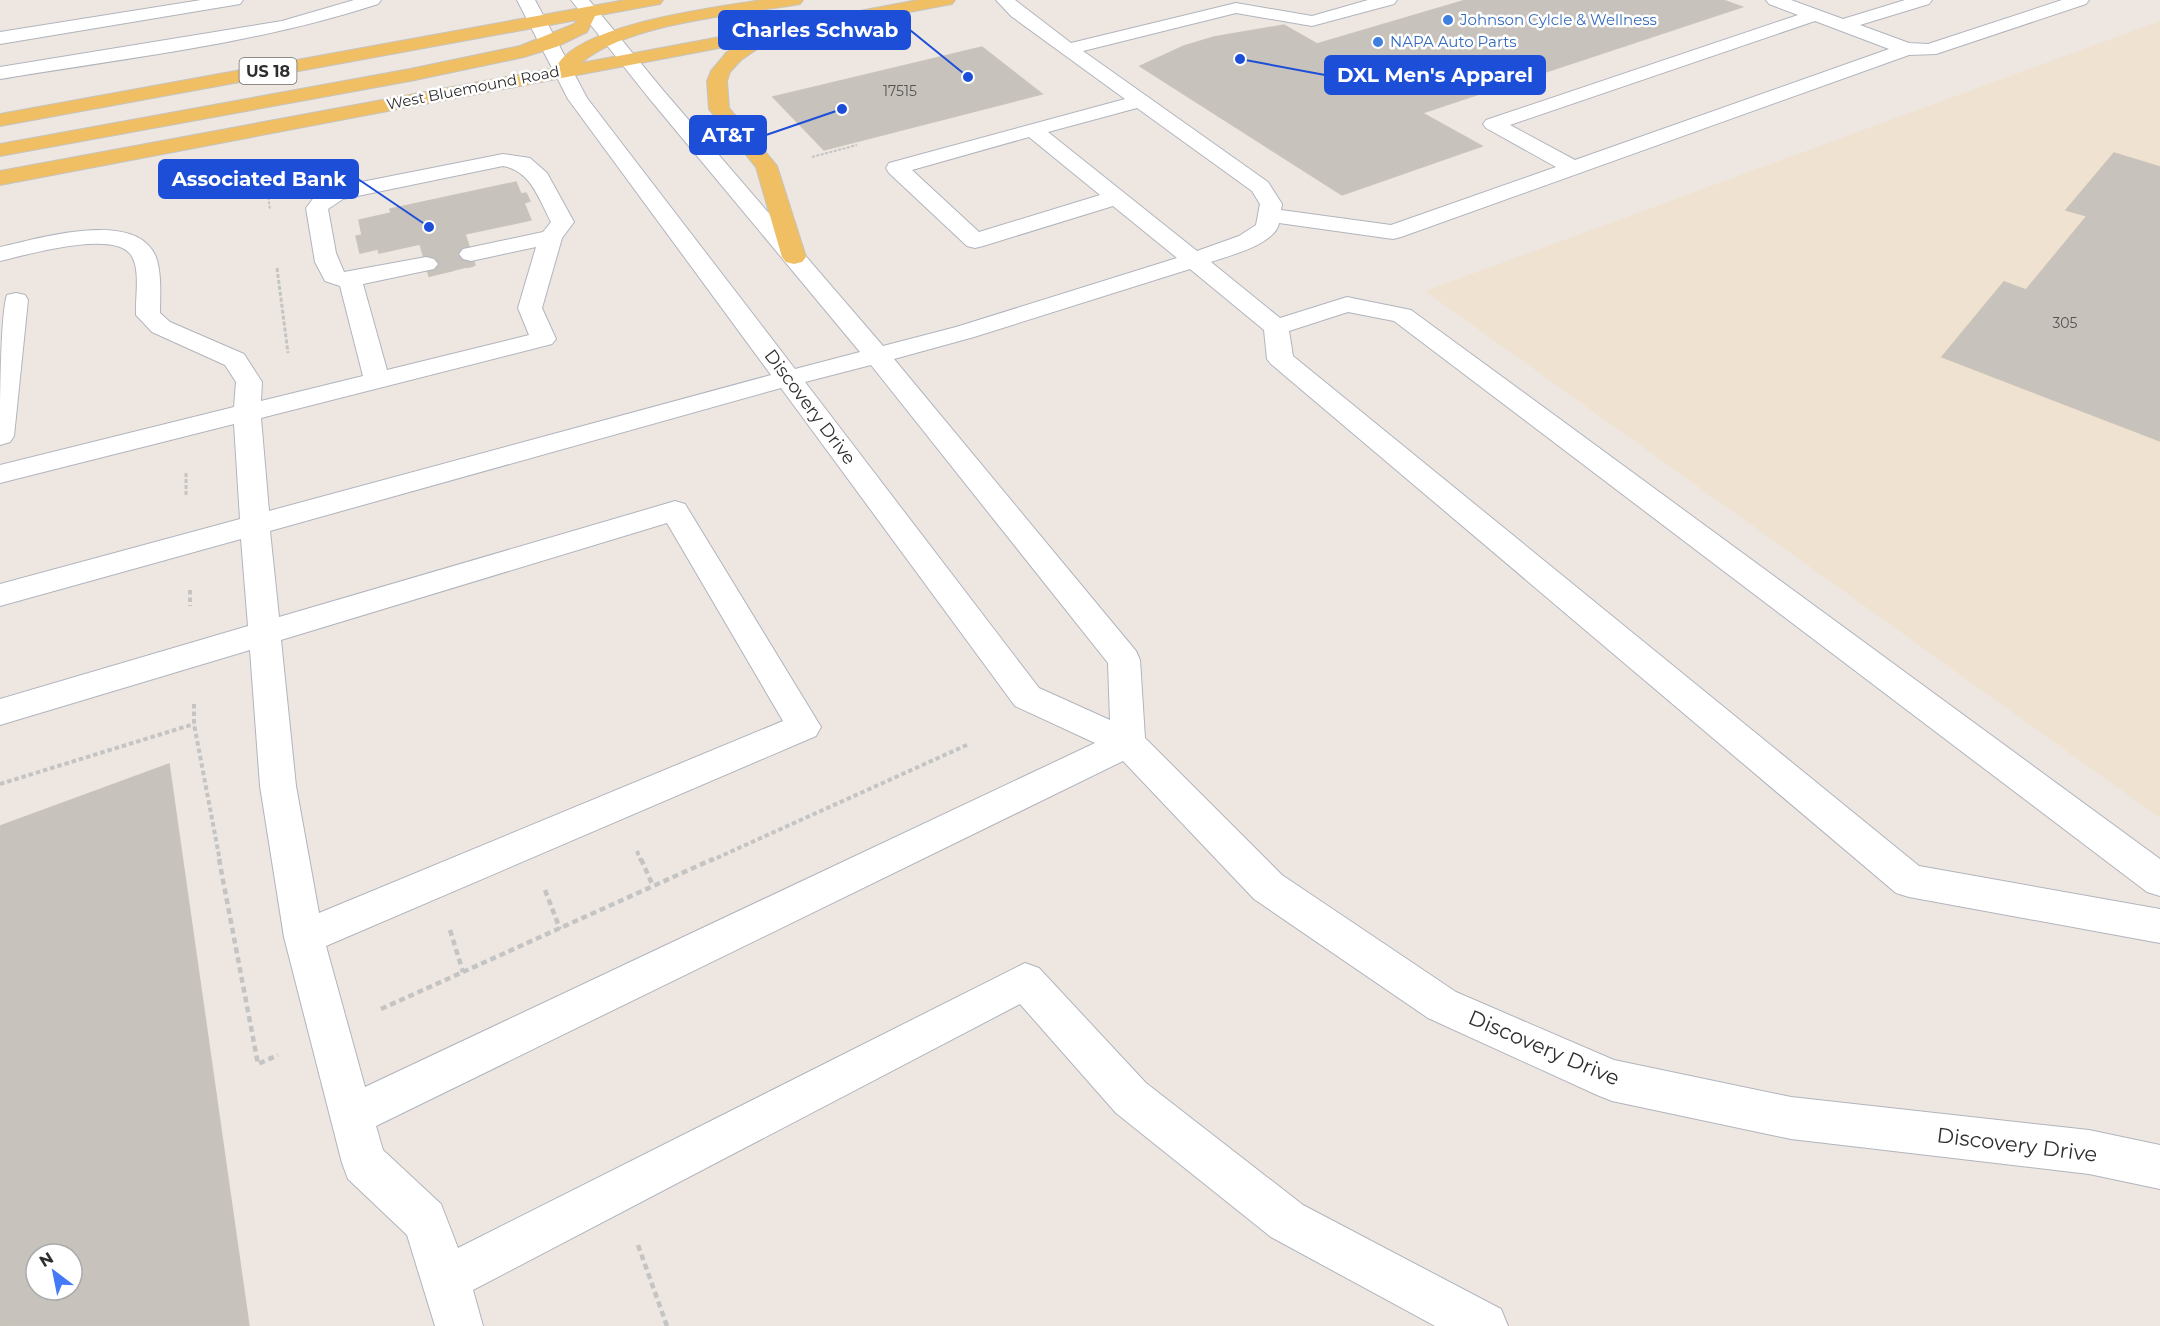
<svg xmlns="http://www.w3.org/2000/svg" width="2160" height="1326" font-family="Montserrat,sans-serif">
<style>
.education{fill:#efe2d1}
.building{fill:#c7c2bc;stroke:#cac3ba;stroke-width:1.5;fill-rule:evenodd}
.lines{fill:none;stroke-linecap:round;stroke-linejoin:round}
.minor-tunnel{stroke:#c8c2bd;stroke-width:26;stroke-dasharray:26 13;stroke-linecap:butt}
.minor-casing{stroke:#b1b4bd;stroke-width:2}
.major-casing{stroke:#c4c4c4;stroke-width:2}
.path-far3{stroke:#c4c4c4;stroke-width:2;stroke-dasharray:3 1.5;stroke-linecap:butt}
.path-far2{stroke:#c4c4c4;stroke-width:3;stroke-dasharray:4 2;stroke-linecap:butt}
.path-far1{stroke:#c4c4c4;stroke-width:4;stroke-dasharray:4.5 3;stroke-linecap:butt}
.path{stroke:#c4c4c4;stroke-width:4.5;stroke-dasharray:6 4;stroke-linecap:butt}
.minor{fill:#fff;fill-rule:evenodd}
.major{fill:#f0bf64;fill-rule:evenodd}
.shop-dot{fill:#3f7fe0;stroke:#fff;stroke-width:2}
.labels{text-anchor:middle;stroke-width:5;stroke-linejoin:round;paint-order:stroke}
.far-number-label{font-size:14px;fill:#545352}
.far-shop-label{font-size:15px;fill:#366cbe;stroke:#fff;text-anchor:start}
.far-street-label{font-size:15px;fill:#2e2e2e;stroke:#fff}
.shield{fill:#fff;stroke:#6d6d6d;stroke-width:1.5}
.shield-label{font-size:16px;font-weight:bold;fill:#2e2e2e}
.street-label{font-size:18px;fill:#2e2e2e;stroke:#fff}
.near-street-label{font-size:21px;fill:#2e2e2e;stroke:#fff}
.leader{fill:none;stroke:#1d4ed8;stroke-width:2}
.callout-dot{fill:#1d4ed8;stroke:#fff;stroke-width:2}
.callout{fill:#1d4ed8;stroke:#1d4ed8;stroke-width:2}
.callout-label{font-size:20px;text-anchor:middle;font-weight:bold;fill:#fff}
</style>
<rect width="100%" height="100%" fill="#eee7e1"/>
<path class="education" d="M2160 21V818L1425 291Z"/>
<path class="building" d="M1466 0H1723L1742 7 1422 113 1482 146 1342 195 1140 66 1184 46 1214 37 1284 25 1317 44Z
M982 47 1042 94 824 150 773 97Z
M2114 153 2160 167V441L1942 357 2004 282 2026 290 2087 216 2066 210Z
M516 182 521 194 526 193 530 201 524 203 531 220 465 234 475 265 429 276 420 244 379 253 378 249 360 253 356 236 362 235 359 220 391 213 390 209Z
M169 764 249 1326H0V826ZM36 1254H72V1290H36Z"/>
<g class="lines">
<path class="minor-tunnel" d="M426 264 471 254"/>
<g class="minor-casing">
<path id="minor" d="M201 0H243L240 4 0 44V32Z
M354 0H381L378 4C256 44 126 58 0 79V67L282 21Z
M517 0H535L587 98 795 369 860 352 648 97 571 0H589L662 89 883 346 956 327 1177 258 1113 206 983 246 975 248 967 246 889 173 886 168 889 163 1125 99 1011 16 996 0H1015L1071 43 1236 3 1312 16 1368 0H1397L1394 4 1312 26 1236 13 1083 51 1268 182 1282 204 1281 210 1391 225 1556 167 1486 128 1483 124 1486 120 1798 15 1769 4 1766 0H1791L1843 19 1905 0H1932L1929 4 1860 25 1909 43 1928 44 2062 0H2089L2086 4 1936 54 1909 55 1401 237 1393 239 1279 223C1276 244 1228 256 1211 262L1280 318 1347 297 1411 310 2160 859V896L2147 892 1394 321 1348 312 1289 331 1293 356 1919 866 2160 909V943L1909 897 1896 893 1271 364 1267 359 1264 330 1190 269 974 337 894 359 1136 651 1140 660 1145 738 1282 875 1456 992 1614 1060 1791 1097 2089 1130 2160 1145V1189L2089 1174 1791 1139 1612 1101 1597 1095 1428 1018 1254 899 1123 761 376 1126 383 1150 441 1204 458 1248 1025 963 1039 968 1146 1083 1303 1205 1501 1309 1508 1326H1435L1271 1237 1116 1113 1020 1004 473 1290 483 1326H435L407 1235 348 1179 342 1163 284 937 260 786 250 650 0 725V699L248 626 241 539 0 606V584L240 519 234 424 0 483V465L234 407 236 382 225 365 152 332 136 315C135 298 141 270 131 255 114 229 26 255 0 261V247C38 239 136 208 156 257 162 275 160 295 160 313L170 322 244 354 262 382 261 401 363 376 340 286 325 281 315 262 306 208 315 196 336 187 503 154 530 158 547 173 574 222 562 238 542 308 556 339 552 344 261 418 269 511 771 375 568 99ZM1815 21 1889 49 1575 160 1510 125ZM1137 108 1252 191 1260 204 1256 225 1239 236 1197 251 1048 132ZM1029 137 1100 195 979 232 912 170ZM503 166C531 171 539 199 551 222L543 232 463 249 459 254 463 259 471 261 536 247 518 308 529 335 387 370 363 284 434 269 438 264 434 259 426 257 344 272 336 253 328 209 343 199ZM871 365 1108 663 1110 720 1039 688 805 382ZM781 388 1015 706 1095 743 365 1087 326 946 816 736 821 727 685 504 675 501 665 504 279 617 270 531ZM667 523 783 721 319 913 296 786 281 640Z
M16 293 25 295 28 300 14 436 10 442 0 445C0 415 0 315 7 295Z"/>
</g>
<g class="major-casing">
<path id="major" d="M625 0H663L660 4 654 5 595 16 587 32 556 47 524 57 410 81 0 156V144L410 69 520 46 574 24 577 20 0 126V114Z
M761 0H803L800 4 794 5C734 15 627 24 581 63L918 0H955L952 4 946 5 773 38 741 60 730 72 727 81 729 108 777 166 806 257 802 262 794 264 786 262 782 257 756 167 709 109 707 81 711 71 727 52 740 44 0 185V171L560 67 558 64C586 23 713 8 761 0Z"/>
</g>
<path class="path-far3" d="M812 157 857 145
M265 170 270 210"/>
<path class="path-far2" d="M277 268 288 353
M186 473V496"/>
<path class="path-far1" d="M190 590V606
M194 704V724L220 861
M0 784 194 724
M637 851 641 861
M710 861 969 744"/>
<path class="path" d="M219 859 258 1064 278 1055
M641 859 653 886
M545 890 560 929
M450 930 463 972
M381 1009 713 859
M638 1245 667 1326"/>
<use href="#minor" class="minor"/>
<use href="#major" class="major"/>
</g>
<g class="shop-dot">
<circle cx="1448" cy="20" r="6"/>
<circle cx="1378" cy="42" r="6"/>
</g>
<g class="labels">
<g class="far-number-label">
<text x="900" y="96">17515</text>
<text x="2065" y="328">305</text>
</g>
<g class="far-shop-label">
<text x="1460" y="25">Johnson Cylcle &amp; Wellness</text>
<text x="1390" y="47">NAPA Auto Parts</text>
</g>
<g class="far-street-label">
<text transform="translate(473 88) rotate(-11)" y="5">West Bluemound Road</text>
</g>
<rect class="shield" x="239.5" y="58" width="57" height="26" rx="4.5"/>
<g class="shield-label">
<text x="268" y="77">US 18</text>
</g>
<g class="street-label">
<text transform="translate(810 407) rotate(53)" y="6">Discovery Drive</text>
</g>
<g class="near-street-label">
<text transform="translate(1544 1048) rotate(23)" y="7">Discovery Drive</text>
<text transform="translate(2017 1145) rotate(7)" y="7">Discovery Drive</text>
</g>
</g>
<path class="leader" d="M968 77L910 30M1240 59L1325 75M842 109L766 135M429 227L358 179"/>
<g class="callout-dot">
<circle cx="968" cy="77" r="6"/>
<circle cx="1240" cy="59" r="6"/>
<circle cx="842" cy="109" r="6"/>
<circle cx="429" cy="227" r="6"/>
</g>
<g class="callout">
<rect x="719" y="11" width="191" height="38" rx="6"/>
<rect x="1325" y="56" width="220" height="38" rx="6"/>
<rect x="690" y="116" width="76" height="38" rx="6"/>
<rect x="159" y="160" width="199" height="38" rx="6"/>
</g>
<g class="callout-label">
<text x="815" y="37">Charles Schwab</text>
<text x="1435" y="82">DXL Men's Apparel</text>
<text x="728" y="142">AT&amp;T</text>
<text x="259" y="186">Associated Bank</text>
</g>
<g transform="translate(54 1272) rotate(328)"><circle r="28" fill="#ffffff" stroke="#ababab" stroke-width="1.5"/>
<path d="M0-4.5L10 22L0 15L-10 22Z" fill="#447af8"/>
<text y="-9" font-size="16" font-weight="bold" text-anchor="middle" fill="#2e2e2e">N</text>
</g>
</svg>
